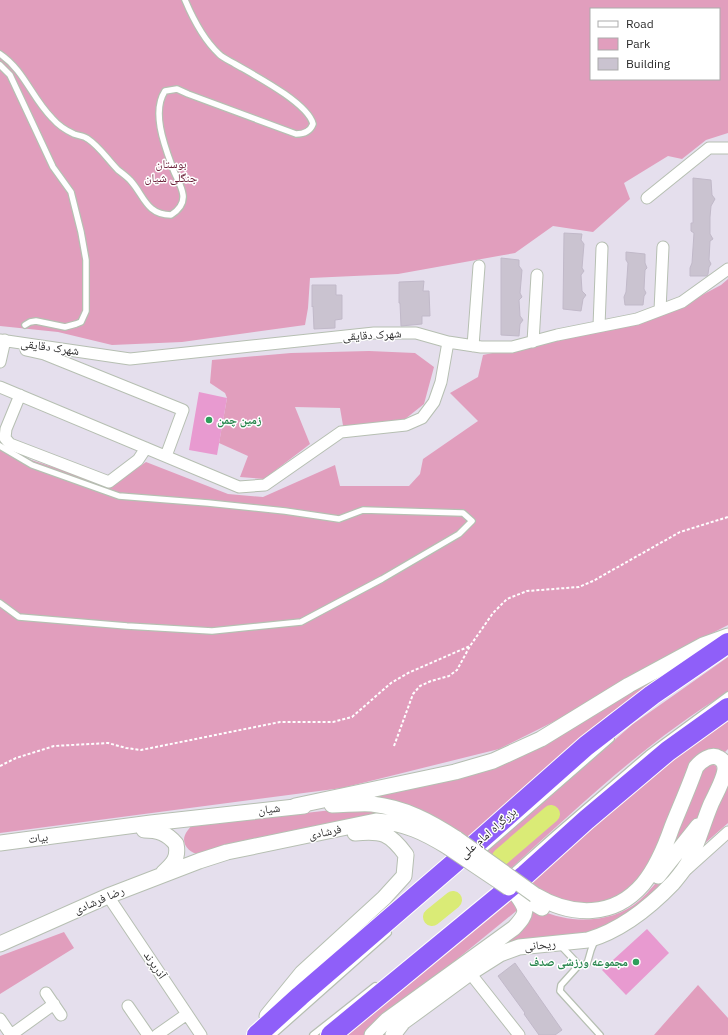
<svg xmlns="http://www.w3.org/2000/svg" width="728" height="1035" font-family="'IBM Plex Sans','Noto Naskh Arabic',sans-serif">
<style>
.green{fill:#e19ebd;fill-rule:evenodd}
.pitch{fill:#e89ad0}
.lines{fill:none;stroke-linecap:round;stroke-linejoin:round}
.river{stroke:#daeb76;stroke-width:18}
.building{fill:#cac3d0;stroke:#c1b9c9}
.lane-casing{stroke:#b6bfb2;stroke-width:8}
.street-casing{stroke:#b6bfb2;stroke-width:13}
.secondary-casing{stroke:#b6bfb2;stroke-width:17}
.highway-casing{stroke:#fff;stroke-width:22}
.path{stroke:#fff;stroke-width:2;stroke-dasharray:3 2;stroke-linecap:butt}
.lane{stroke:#fff;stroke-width:5.5}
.street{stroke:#fff;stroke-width:11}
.secondary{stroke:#fff;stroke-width:15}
.highway{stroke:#8f5ff9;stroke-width:20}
.secondary-bridge-casing{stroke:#b6bfb2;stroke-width:17;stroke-linecap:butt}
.secondary-bridge{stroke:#fff;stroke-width:15}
.leisure-dot{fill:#2e9e5b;stroke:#fff;stroke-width:1.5}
.labels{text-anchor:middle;stroke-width:3;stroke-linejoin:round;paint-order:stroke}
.park-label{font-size:12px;fill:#681d36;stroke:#fff}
.street-label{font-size:12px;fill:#2c2c2c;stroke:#fff}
.leisure-label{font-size:12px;font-weight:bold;fill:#27864d;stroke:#fff;text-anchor:start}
</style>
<rect width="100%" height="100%" fill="#e5dfed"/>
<path class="green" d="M0 0H728V133L706 140 682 159 668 156 624 183 630 199 593 232 553 226 515 253 398 274 310 278 308 308 305 325 182 342 112 345 58 332 0 326ZM591 9H719V79H591Z
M728 279V625L697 641 569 714 499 749 342 788 0 833V450L112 486 146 462 228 494 263 497 335 465 340 486H409L420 474 423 459 478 421 450 393 478 377 483 355 616 327 674 310 721 285Z
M369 351 415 353 434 367 424 404 390 431 345 437 340 408 295 407 310 444 264 479 240 477 248 456 219 443 227 398 225 393 210 383 212 360 291 353Z
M707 648 608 715 469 840 366 798 436 782 608 704Z
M728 657V692C647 741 578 807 508 871L484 853 633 724Z
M728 718V749L725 752 716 750 709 751 659 852 634 886 605 904 540 910C570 924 612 924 639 901 650 891 659 879 669 867 675 861 684 856 691 850L661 889 606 929 493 952 526 903 364 1035H347L667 763Z
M712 764 716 766 718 773 699 816 665 864 700 768Z
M728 779V823L695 852Z
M360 808 386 811 410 823 199 854C190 854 181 844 185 835 186 832 189 829 191 826L323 811Z
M64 932 74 948 0 994V956Z
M698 985 728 1018V1035H654Z"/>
<path class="pitch" d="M199 392 227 398 217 455 189 450Z
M647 929 669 953 626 995 602 970Z"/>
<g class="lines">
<path class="river" d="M501 857 551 814
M432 917 453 900"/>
</g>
<path class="building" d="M693 178 711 180 712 195 715 199 711 206 710 217V234L713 239 710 241 709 260 711 264 709 267 708 274 707 276H690V268L692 263 694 233 691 231V223H693Z
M564 233 582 234 581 240 584 244 582 268 584 271 581 275 582 291 586 295 583 299 581 311 563 309Z
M626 252 645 254V263L647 268 645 270 644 289 646 293 644 296 643 305H625L624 297 626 292 628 263 626 260Z
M501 258 519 260V266L522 270 520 293 522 297 519 300 520 316 523 320 520 324 519 336 501 335Z
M424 281 423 291H429L430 316H422V324L401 326 400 303H399V282Z
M312 285H336V295H342V319L335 320V328L314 329 313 306 312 307Z
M515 963 562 1030 555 1035H539L524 1014 525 1013 498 976Z"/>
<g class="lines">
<g class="lane-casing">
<path id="lane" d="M0 54C24 70 32 98 52 118 58 125 65 130 74 134 79 136 84 136 88 139 100 147 108 160 118 170 122 173 126 176 130 180 144 195 146 215 171 215 179 210 184 204 183 195 182 186 176 177 173 169 165 147 151 112 165 91L177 89 188 94 296 134C304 134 310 132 313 124 308 103 254 75 235 64 230 61 223 58 219 54 204 40 193 19 185 0
M0 65 10 75 53 167 71 192 81 232 86 260V311L81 322 76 324 65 327 36 321 30 322 25 325
M0 446 32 465 119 496 208 503 285 511 339 519 363 510 463 513 472 521 459 534 382 579 301 622 212 631 127 626 19 617 0 603
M479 854 611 739
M508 876 554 835 648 754 728 695
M561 946 579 965 587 964 591 950 595 940
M579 965 561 985 560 991 600 1035
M273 1035 388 933
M313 1035 375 986"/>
</g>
<g class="street-casing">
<path id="street" d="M647 198 709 148H728
M660 310 663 247
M599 326 602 248
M0 340 130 359 374 333H416L448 342 481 347H512L557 335 637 319 682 302 728 269
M533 342 537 275
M473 346 479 266
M26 350 44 354 183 410 166 456
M0 362 5 340
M0 387 239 487 265 485 341 432 406 425 422 418 434 402 441 382 448 342
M20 395 6 429 5 438 10 444 109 482 138 460 146 448
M687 869 728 832
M108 896 201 1035
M470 973 519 1035
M46 993 61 1015
M128 1006 148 1035
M0 1019 11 1035 54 1004
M157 1035 187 1014"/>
</g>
<g class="secondary-casing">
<path id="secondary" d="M332 805C345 805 359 803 372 804 405 808 430 821 457 839
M295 806 455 772 493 761 541 739 629 685 703 645 728 636
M144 830C158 830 167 833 176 844 179 858 173 864 163 873
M0 843 151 823 304 806
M658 876 698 826
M514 891 542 908
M0 944 108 896 199 861 227 852 376 821C405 823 424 832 448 847
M267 1016 302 973 384 898 404 876 406 855C390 833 382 830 355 833
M372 1035 387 1020 514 928C528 913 528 910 516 894
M393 1035 403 1022 470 973 500 954 519 947 588 940C622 930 649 908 673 883 678 877 685 869 689 861 698 843 703 823 711 804 715 795 725 778 725 768 725 763 723 760 719 758 711 753 701 761 696 767 689 787 680 807 672 827 665 847 657 867 643 884 614 918 572 917 535 895"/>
</g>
<g class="highway-casing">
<path id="highway" d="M257 1035 300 996 453 864 586 746 652 695 728 643
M331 1035 525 875 586 820 668 751 728 708"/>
</g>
<path class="path" d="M394 746 413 694 420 686 431 681 449 676 457 670 470 646 493 613 507 599 527 591 579 587 593 581 680 532 728 517
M0 766 16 758 54 746 108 743 126 748 141 750 280 722H333L352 717 391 683 408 673 470 646"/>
<use href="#lane" class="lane"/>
<use href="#street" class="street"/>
<use href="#secondary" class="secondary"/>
<use href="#highway" class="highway"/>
<g class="secondary-bridge-casing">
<path id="secondary-bridge" d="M457 839 535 895
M448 847 509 888"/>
</g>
<use href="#secondary-bridge" class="secondary-bridge"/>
</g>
<g class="leisure-dot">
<circle cx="209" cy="420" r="4"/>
<circle cx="636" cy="962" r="4"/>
</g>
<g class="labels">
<g class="park-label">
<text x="171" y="168">بوستان<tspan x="171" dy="14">جنگلی شیان</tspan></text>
</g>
<g class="street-label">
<text transform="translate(372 335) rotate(-3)" y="4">شهرک دقایقی</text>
<text transform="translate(50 347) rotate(8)" y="4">شهرک دقایقی</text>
<text transform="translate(269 809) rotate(-7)" y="4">شیان</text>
<text transform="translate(325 832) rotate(-12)" y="4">فرشادی</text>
<text transform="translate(488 833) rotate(-41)" y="4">بزرگراه امام علی</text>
<text transform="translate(38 838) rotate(-8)" y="4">بیات</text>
<text transform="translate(99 900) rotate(-23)" y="4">رضا فرشادی</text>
<text transform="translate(540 945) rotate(-6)" y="4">ریحانی</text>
<text transform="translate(155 965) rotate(56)" y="4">آذرپرند</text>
</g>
<g class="leisure-label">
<text x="217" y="424">زمین چمن</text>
<text x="628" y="966" text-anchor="end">مجموعه ورزشی صدف</text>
</g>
</g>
<rect x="590" y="8" width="130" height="72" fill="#ffffff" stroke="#ababab"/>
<rect x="598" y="21" width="20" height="6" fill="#ffffff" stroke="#ababab"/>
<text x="626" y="28" font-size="12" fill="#2c2c2c">Road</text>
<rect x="598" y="38" width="20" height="12" fill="#e19ebd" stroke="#ababab"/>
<text x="626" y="48" font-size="12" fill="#2c2c2c">Park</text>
<rect x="598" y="58" width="20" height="12" fill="#cac3d0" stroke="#ababab"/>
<text x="626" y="68" font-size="12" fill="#2c2c2c">Building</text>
</svg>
